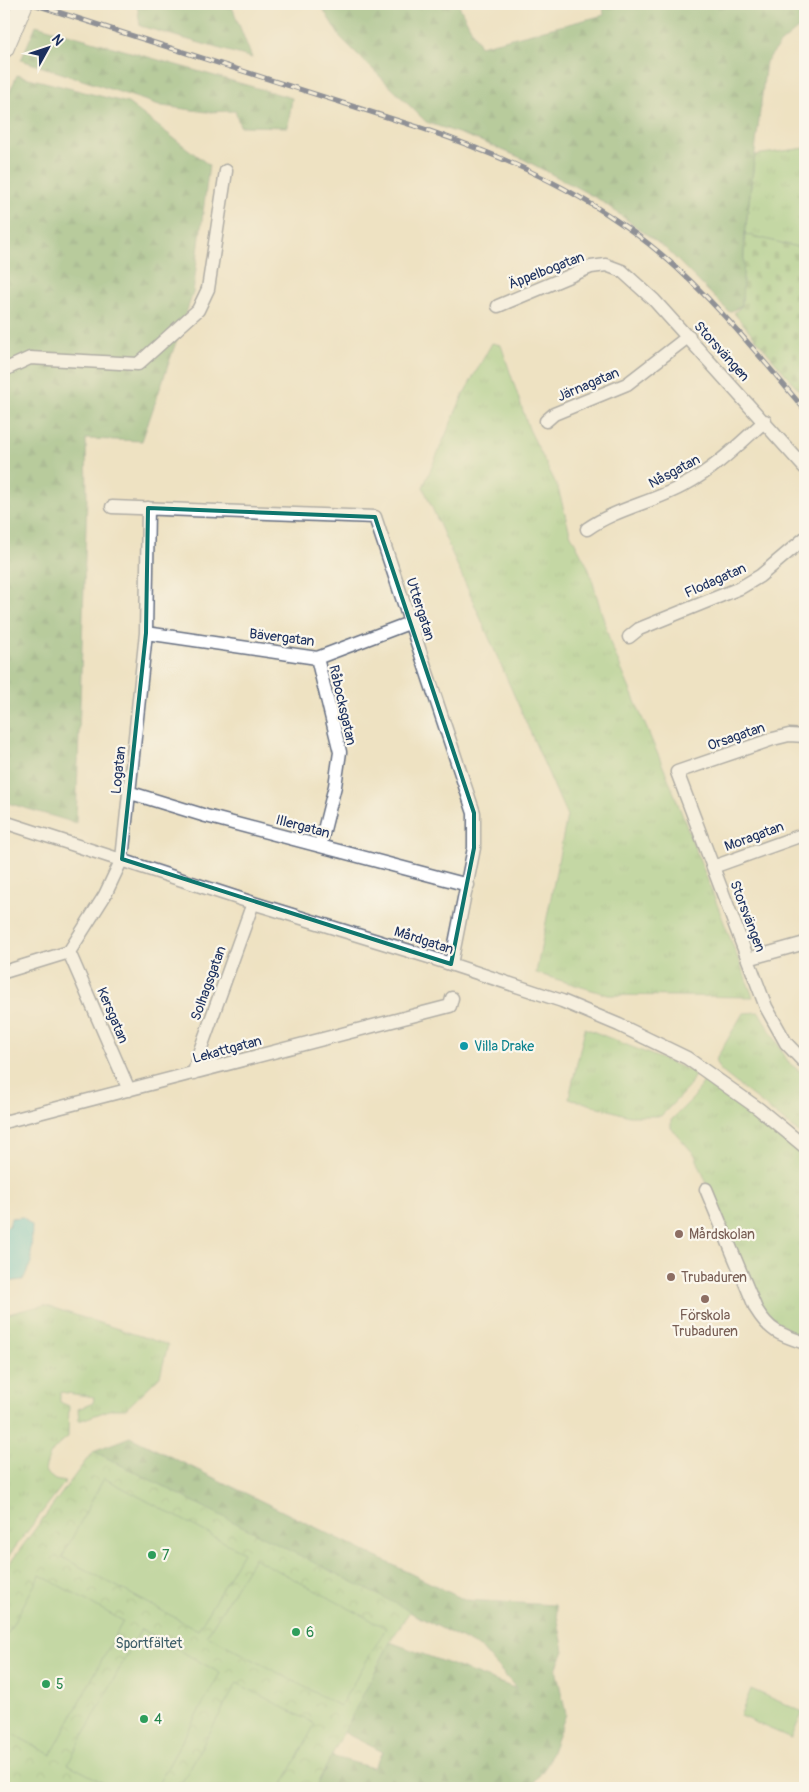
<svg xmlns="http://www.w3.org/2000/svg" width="809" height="1792" font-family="Pangolin,sans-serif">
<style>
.grass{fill:url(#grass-tufts);stroke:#567d6e}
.forest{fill:url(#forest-firs);stroke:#486f66}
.cemetery{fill:url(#cemetery-stones);stroke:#567d6e}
.park{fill:url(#park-crowns);stroke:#567d6e}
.pitch{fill:#91cb7f;stroke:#567d6e}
.water{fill:#5ac7ce;stroke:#3a7b96}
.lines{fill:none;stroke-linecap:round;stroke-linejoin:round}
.minor-casing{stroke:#656e81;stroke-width:15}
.highway-casing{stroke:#656e81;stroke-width:21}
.minor{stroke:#fff;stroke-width:12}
.highway{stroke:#fff;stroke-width:19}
.rail-casing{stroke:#1b2f5e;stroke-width:5}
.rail{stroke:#fbf7ec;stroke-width:3;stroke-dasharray:9;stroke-linecap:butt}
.marked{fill:none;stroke:#0f766e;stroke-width:4;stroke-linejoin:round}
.culture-dot{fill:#0f9aa8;stroke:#fbf7ec;stroke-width:2}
.education-dot{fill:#8d6e63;stroke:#fbf7ec;stroke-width:2}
.leisure-dot{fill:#2e9e5b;stroke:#fbf7ec;stroke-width:2}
.labels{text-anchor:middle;stroke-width:4.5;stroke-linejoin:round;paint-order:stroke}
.street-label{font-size:14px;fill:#1b2f5e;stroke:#fbf7ec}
.culture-label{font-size:14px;fill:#0d838f;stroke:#fbf7ec;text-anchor:start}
.education-label{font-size:14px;fill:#785e54;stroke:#fbf7ec;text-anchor:start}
.leisure-label{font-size:14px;fill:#27864d;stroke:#fbf7ec;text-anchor:start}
.park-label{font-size:14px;fill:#3e5e68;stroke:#fbf7ec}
</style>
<defs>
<pattern id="grass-tufts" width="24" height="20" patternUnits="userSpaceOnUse" patternTransform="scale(1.25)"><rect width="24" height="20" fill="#91cb7f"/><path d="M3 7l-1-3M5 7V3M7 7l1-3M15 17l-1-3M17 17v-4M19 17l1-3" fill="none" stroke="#76a56b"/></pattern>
<pattern id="forest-firs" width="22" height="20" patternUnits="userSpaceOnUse" patternTransform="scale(1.25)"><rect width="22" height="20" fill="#74af6e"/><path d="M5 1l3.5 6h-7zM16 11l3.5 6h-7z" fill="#5e8f5e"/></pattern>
<pattern id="cemetery-stones" width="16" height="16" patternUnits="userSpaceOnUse" patternTransform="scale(1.25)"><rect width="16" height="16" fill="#91cb7f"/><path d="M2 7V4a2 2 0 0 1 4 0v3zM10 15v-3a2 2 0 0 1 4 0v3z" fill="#76a56b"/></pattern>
<pattern id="park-crowns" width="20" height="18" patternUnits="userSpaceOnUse" patternTransform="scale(1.25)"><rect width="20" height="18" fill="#91cb7f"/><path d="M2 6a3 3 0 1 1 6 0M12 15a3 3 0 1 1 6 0" fill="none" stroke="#76a56b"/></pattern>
</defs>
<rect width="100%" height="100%" fill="#fbf7ec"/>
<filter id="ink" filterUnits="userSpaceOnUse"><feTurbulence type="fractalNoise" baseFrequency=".02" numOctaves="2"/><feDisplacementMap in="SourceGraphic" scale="10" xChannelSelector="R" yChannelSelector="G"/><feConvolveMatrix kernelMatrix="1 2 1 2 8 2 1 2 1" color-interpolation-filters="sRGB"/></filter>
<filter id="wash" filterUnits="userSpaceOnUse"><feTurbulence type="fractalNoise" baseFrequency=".0096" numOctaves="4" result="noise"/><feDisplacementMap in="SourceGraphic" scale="20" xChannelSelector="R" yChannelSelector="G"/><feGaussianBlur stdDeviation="1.12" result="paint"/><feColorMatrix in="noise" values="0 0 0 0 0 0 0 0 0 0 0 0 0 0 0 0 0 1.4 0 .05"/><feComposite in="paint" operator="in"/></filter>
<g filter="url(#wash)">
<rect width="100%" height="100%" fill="#eee2c2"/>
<path class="grass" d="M805 148V249L745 234 755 155Z
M492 343 501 345 529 429 558 488 570 533 589 569 611 645 668 778 753 997 608 995 536 973 567 816 423 487 463 395Z
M759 1012 789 1063 805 1075V1138L720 1070 715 1061 743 1013Z
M585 1028 696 1073 688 1088 661 1116H629L569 1098Z
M706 1078 764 1119 805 1152V1337L793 1333 758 1307 695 1155 671 1128V1120L694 1097Z
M44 1305 168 1345 160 1376 126 1409H112L79 1421 78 1409 93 1403 94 1397 60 1392V1402L69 1406 68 1437C55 1447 47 1455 45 1472L55 1480 65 1482 4 1562V1315Z"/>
<path class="forest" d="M137 4H231L252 58 140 26Z
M320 4H458L480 46 604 15 603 4H805V23L780 44 766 62 745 234 742 306 729 312 666 249 600 200 521 158 478 140 426 122 340 37Z
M36 25 292 98 288 127 240 126 235 111 207 112 162 106 21 60Z
M17 75 128 103 209 165 193 293 142 441 86 439 87 498 76 823 4 802V105Z
M130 1437 465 1600 555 1605 564 1651 556 1669 566 1714 547 1765 530 1788H315L331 1756 373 1768 383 1752 343 1732 390 1642 517 1689 482 1649 93 1451Z"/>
<path class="cemetery" d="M745 234 805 249V397L734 313 742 306Z"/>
<path class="park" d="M93 1451 410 1611 390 1642 315 1788H4V1571Z"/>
<path class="pitch" d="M104 1478 243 1552 198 1630 62 1557Z
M254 1558 386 1628 340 1706 207 1635Z
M40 1575 123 1621 51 1755 4 1729V1640Z
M141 1629 220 1673 156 1788H113L68 1764Z
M237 1683 315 1724 281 1788H179Z
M751 1689 803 1712 791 1738 740 1716Z"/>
<path class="water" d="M23 1217 32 1226 31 1263 23 1280 4 1282V1228L9 1226 11 1218Z"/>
</g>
<g filter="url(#ink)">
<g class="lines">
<g class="minor-casing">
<path id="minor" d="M498 306 591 267 606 265 622 271 654 300 805 468
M4 370 30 358 138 364 198 310 208 289 226 171
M546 421 554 414 627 384 689 336
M112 507 375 517 474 813V848L451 964
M587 529C617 508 655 502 686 484 716 468 740 443 765 421
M146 633 317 658 409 623
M629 637 639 629 740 588 760 576 805 538
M317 658 340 752 335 786 320 846
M805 736 789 735 773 739 677 772 766 1007 786 1043 805 1063
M131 793 206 816 468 885
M4 822 253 903 429 957 562 1001 619 1025 687 1058 759 1109 805 1147
M713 867 805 834
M69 952 129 1090
M748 959 805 943
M4 972 69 952 105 895 122 859 146 633 148 508
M194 1073 198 1056 253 903
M4 1122 450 1006 452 998
M706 1189 756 1309C770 1332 781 1335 805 1343"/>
</g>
<g class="highway-casing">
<path id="highway" d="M4 48 23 4"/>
</g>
<use href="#minor" class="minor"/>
<use href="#highway" class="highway"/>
<g class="rail-casing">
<path id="rail" d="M33 4 424 129C509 158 591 195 661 254 715 300 760 357 805 410"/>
</g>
<use href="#rail" class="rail"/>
</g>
</g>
<path d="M0 0H809V1792H0ZM148 508 375 517 474 813V848L451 964 122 859 146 633Z" fill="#eee2c2" fill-opacity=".55" fill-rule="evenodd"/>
<path class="marked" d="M148 508 375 517 474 813V848L451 964 122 859 146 633Z"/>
<circle class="culture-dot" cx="464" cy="1046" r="5"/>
<g class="education-dot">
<circle cx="679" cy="1234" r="5"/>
<circle cx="671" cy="1277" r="5"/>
<circle cx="705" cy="1299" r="5"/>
</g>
<g class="leisure-dot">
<circle cx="152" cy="1555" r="5"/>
<circle cx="296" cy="1632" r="5"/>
<circle cx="46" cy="1684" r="5"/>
<circle cx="144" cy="1719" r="5"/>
</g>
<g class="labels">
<g class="street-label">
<text transform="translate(546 270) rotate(-21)" y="5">Äppelbogatan</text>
<text transform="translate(722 351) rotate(48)" y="5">Storsvängen</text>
<text transform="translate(588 384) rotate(-23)" y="5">Järnagatan</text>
<text transform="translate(674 471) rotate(-28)" y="5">Nåsgatan</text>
<text transform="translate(715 580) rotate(-24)" y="5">Flodagatan</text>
<text transform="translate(421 609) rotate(72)" y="5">Uttergatan</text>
<text transform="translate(282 637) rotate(7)" y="5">Bävergatan</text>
<text transform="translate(343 705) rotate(77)" y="5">Råbocksgatan</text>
<text transform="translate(736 736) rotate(-19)" y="5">Orsagatan</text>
<text transform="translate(118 770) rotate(-84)" y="5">Logatan</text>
<text transform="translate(303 826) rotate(15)" y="5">Illergatan</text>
<text transform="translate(754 836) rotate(-20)" y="5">Moragatan</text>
<text transform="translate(748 916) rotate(69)" y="5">Storsvängen</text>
<text transform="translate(424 940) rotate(18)" y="5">Mårdgatan</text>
<text transform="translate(208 983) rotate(-70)" y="5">Solhagsgatan</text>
<text transform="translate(113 1015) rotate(67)" y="5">Kersgatan</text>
<text transform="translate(227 1049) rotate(-15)" y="5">Lekattgatan</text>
</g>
<g class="culture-label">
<text x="474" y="1051">Villa Drake</text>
</g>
<g class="education-label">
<text x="689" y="1239">Mårdskolan</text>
<text x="681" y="1282">Trubaduren</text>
<text x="705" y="1320" text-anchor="middle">Förskola<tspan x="705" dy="16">Trubaduren</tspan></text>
</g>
<g class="leisure-label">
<text x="162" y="1560">7</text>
<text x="306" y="1637">6</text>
<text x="56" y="1689">5</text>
<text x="154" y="1724">4</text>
</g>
<g class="park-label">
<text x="149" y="1648">Sportfältet</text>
</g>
</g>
<rect width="809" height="1792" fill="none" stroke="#fbf7ec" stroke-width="20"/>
<g transform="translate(48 48) rotate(50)" stroke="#fbf7ec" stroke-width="4" paint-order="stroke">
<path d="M0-4L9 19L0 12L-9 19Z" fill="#1b2f5e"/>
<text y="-8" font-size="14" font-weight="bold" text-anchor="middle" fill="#1b2f5e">N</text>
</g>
</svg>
